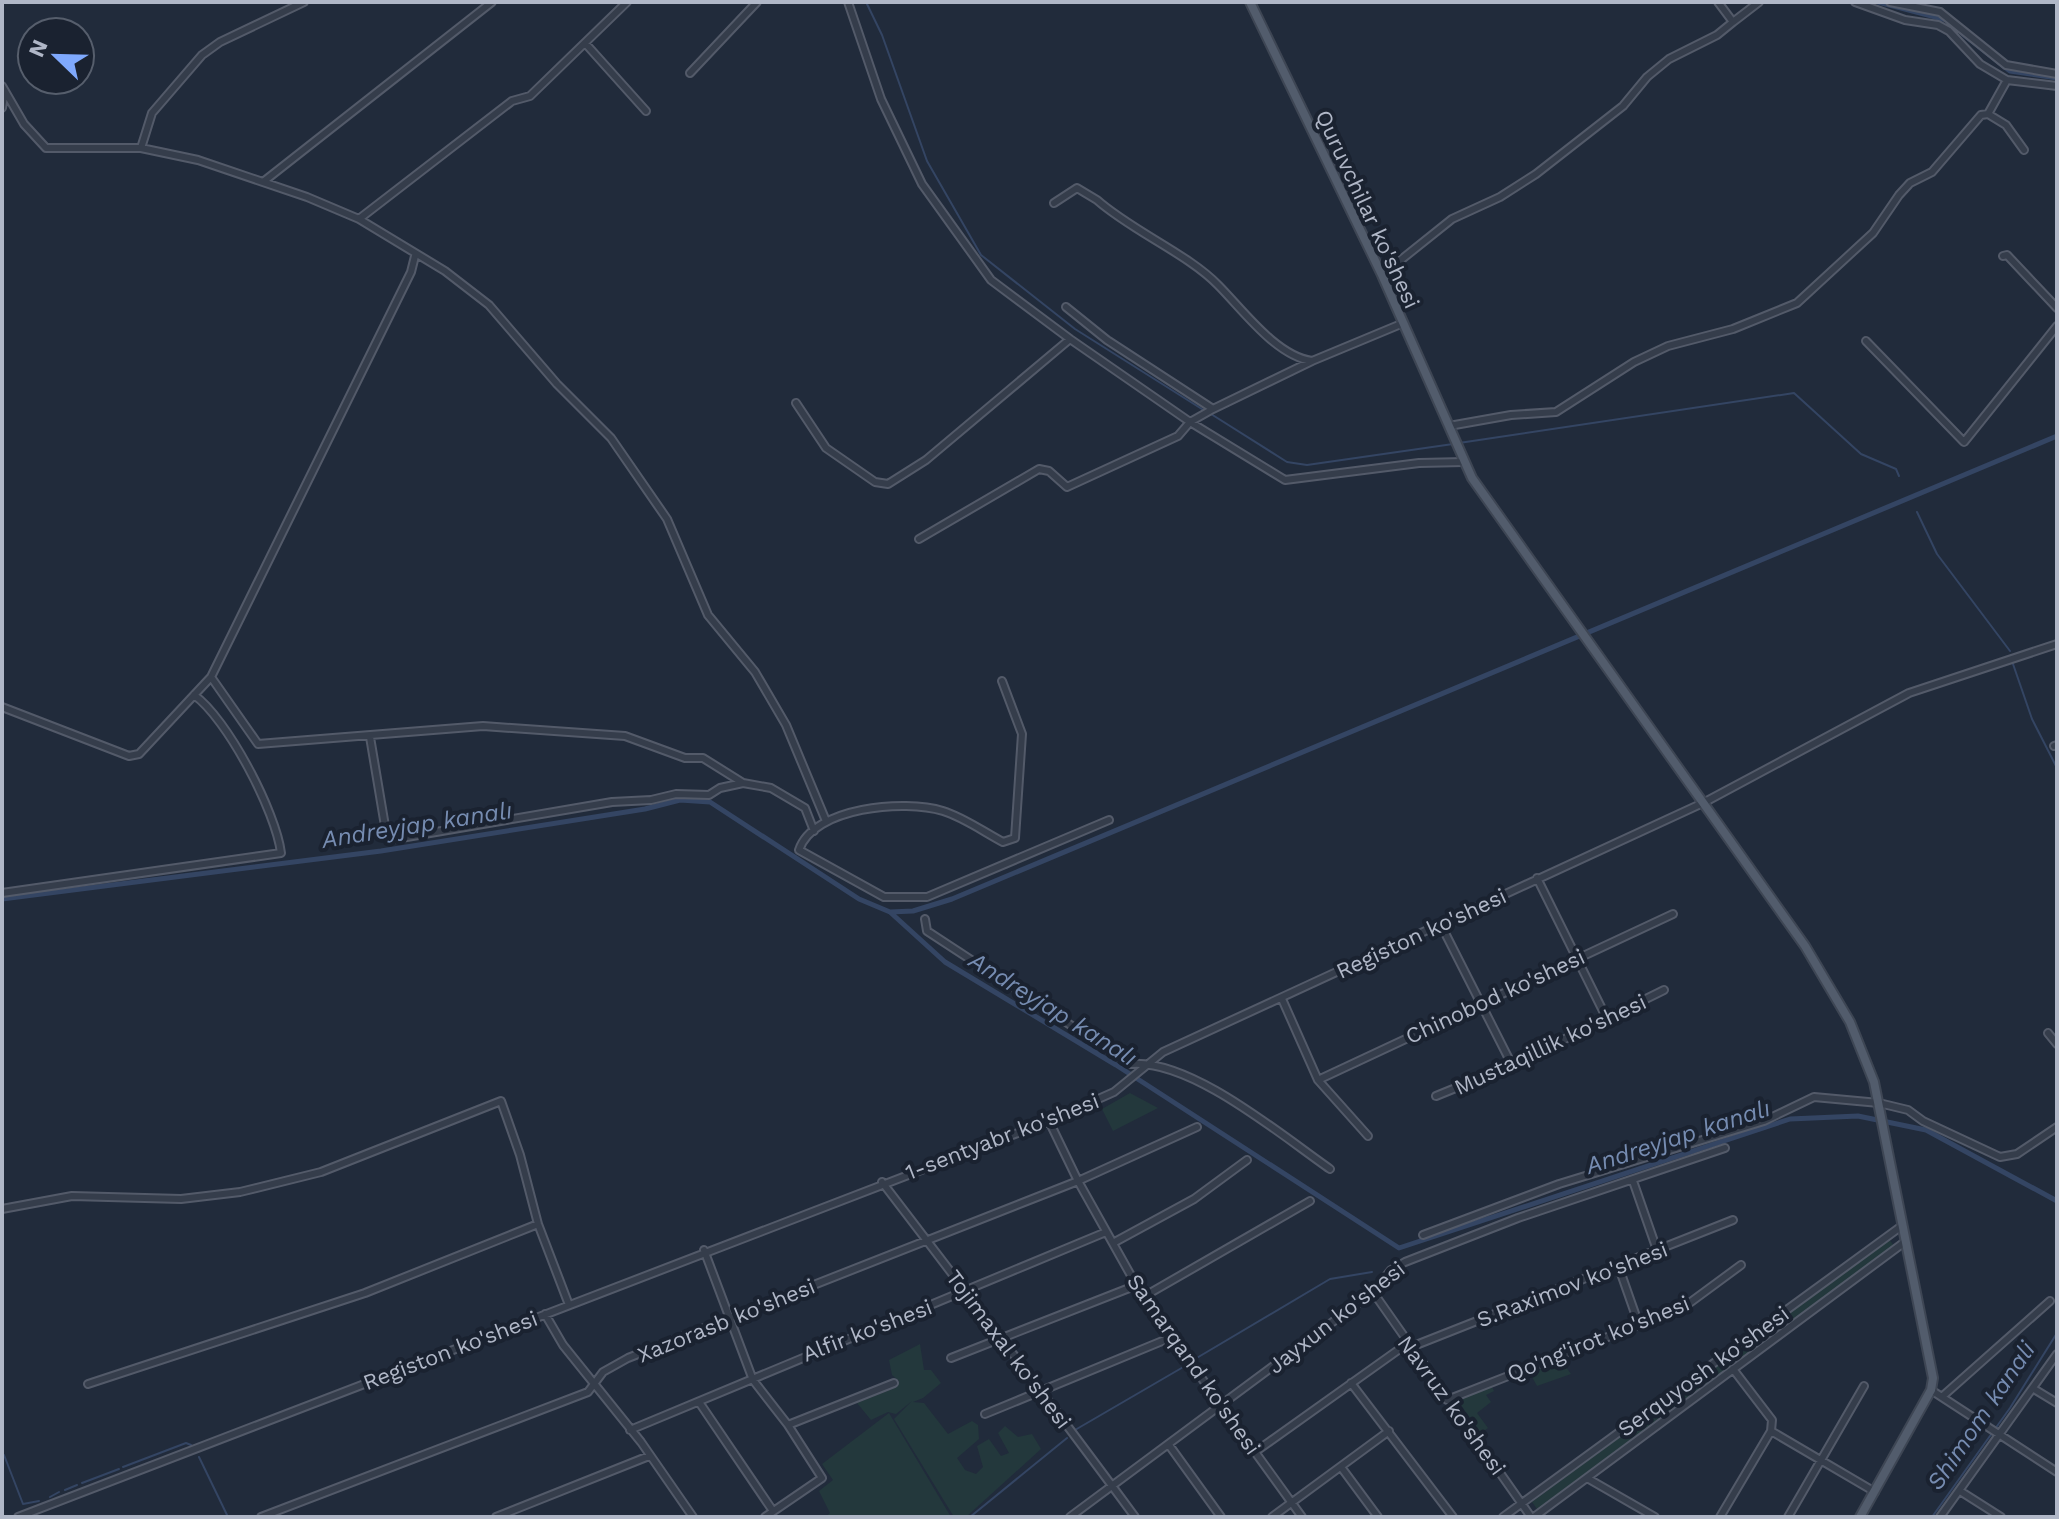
<svg xmlns="http://www.w3.org/2000/svg" width="2059" height="1519" font-family="'Work Sans',sans-serif">
<style>
.green{fill:#23383c}
.lines{fill:none;stroke-linecap:round;stroke-linejoin:round}
.stream{stroke:#344563;stroke-width:2}
.canal{stroke:#344563;stroke-width:5}
.minor-casing{stroke:#535a69;stroke-width:10}
.major-casing{stroke:#3e4654;stroke-width:12}
.minor{stroke:#353d4b;stroke-width:6}
.major{stroke:#525c6c;stroke-width:8}
.labels{text-anchor:middle;stroke-width:8;stroke-linejoin:round;paint-order:stroke}
.street-label{font-size:22px;fill:#b0b7c7;stroke:#1a2230}
.water-label{font-size:24px;font-style:italic;fill:#768cb1;stroke:#1a2230}
</style>
<rect width="100%" height="100%" fill="#212b3b"/>
<path class="green" d="M1130 1093 1158 1108 1113 1131 1102 1109Z
M1889 1239 1894 1246 1537 1509 1532 1502Z
M920 1344 924 1370H931L941 1383 923 1398 913 1402 924 1403 948 1434 972 1421 978 1425 979 1439 957 1458 965 1470 976 1474 983 1467 977 1446 989 1439 1001 1456 1009 1453 998 1433 1005 1426 1018 1437 1032 1434 1041 1449 966 1517H954L894 1419 912 1401 896 1414 888 1412 871 1420 857 1403 897 1387 899 1381 892 1375 889 1360Z
M1560 1359 1571 1374 1537 1386 1531 1375 1515 1381 1513 1376Z
M1491 1385 1494 1391 1486 1395 1491 1402 1477 1413 1488 1428 1481 1433 1457 1400Z
M889 1413 951 1517H825L830 1513 819 1491 833 1480 822 1464Z"/>
<g class="lines">
<path class="stream" d="M866 2 882 35 927 161 981 255 1075 329 1205 411
M1211 414 1287 462 1307 465 1453 444
M1459 443 1794 393 1861 454 1896 469 1899 476
M1917 512 1937 554 2010 651
M2013 664 2032 719 2057 768
M1195 1359 1330 1279 1372 1272
M1075 1430 1185 1366
M4 1455 23 1504 39 1501
M199 1457 228 1517
M123 1467 186 1443 191 1445
M82 1483 119 1469
M65 1490 77 1485
M50 1497 59 1492
M970 1517 1067 1438
M1932 1517 2010 1408 2057 1333"/>
<path class="canal" d="M1878 2 1947 20
M1963 34 2010 71 2057 78
M2 899 381 851 645 809 680 800 710 802 859 899 890 912 945 962 1116 1065 1399 1248 1790 1119 1858 1116 1926 1130 2057 1201
M890 912 913 911 952 899 2057 436"/>
<g class="minor-casing">
<path id="minor" d="M848 2 881 99 922 184 991 280 1070 339 1190 422 1285 480 1419 463 1464 462
M1855 2 1905 20 1938 25 1949 31 1980 64 2007 80 2057 86
M1890 2 1940 12 2006 65 2057 74
M1733 22 1759 2
M585 43 646 111
M690 73 757 2
M2007 80 1988 114 2006 125 2024 150
M2 86 24 124 46 148H141L198 160 307 197 359 219 445 271 489 305 557 384 611 438 667 519 708 615 755 672 786 725 826 821
M2 108 5 91
M141 148 152 113 202 55 220 42 304 2
M263 182 492 2
M1054 203 1077 188 1097 200C1132 231 1188 254 1218 285 1243 310 1276 356 1312 361
M359 219 512 101 530 96 627 2
M415 256 411 272 211 677 258 744 483 726 625 736 685 758H703L743 783 771 788 805 808 814 831
M2003 256 2007 255 2057 308
M1382 275 1452 219 1500 197 1536 174 1623 106 1647 77 1669 59 1717 35 1733 22 1718 2
M1066 307 1107 340 1213 409 1312 361 1401 324
M1866 341 1964 442 2057 326
M796 403 826 448 875 482 888 484 926 460 1070 339
M1449 426 1511 415 1556 412 1634 362 1668 346 1733 329 1797 303 1873 233 1899 195 1910 183 1932 172 1981 115 1988 114
M919 539 1039 469 1049 471 1067 487 1178 436 1190 422 1213 409
M1002 681 1022 734 1015 838 1003 842C984 832 963 817 943 811 905 799 813 807 799 850L884 897H927L1109 820
M2 707 129 756 139 754 211 677
M370 737 385 826 395 839 612 802 651 800 676 794 709 795 720 788 743 783
M2054 746 2057 745
M1537 878 1607 1019
M2 893 281 853C276 812 227 718 194 695
M925 919 927 931 1130 1064C1190 1058 1281 1135 1330 1169
M1441 925 1512 1065
M1282 999 1318 1080 1368 1136
M2048 1033 2057 1044
M1318 1080 1673 914
M1436 1096 1512 1065 1664 990
M1049 1121 1078 1181 1143 1297 1302 1517
M1633 1181 1657 1250
M882 1182C967 1293 1052 1404 1135 1517
M2 1209 72 1196 181 1199 240 1192 321 1172 501 1101 520 1155 538 1224 569 1305
M1423 1235 1559 1184 1764 1121 1814 1097 1879 1103 1908 1110 1923 1121 2000 1157 2017 1154 2057 1127
M1113 1243 1194 1199 1247 1160
M704 1250 753 1380 788 1425 822 1478 765 1517
M1618 1265 1638 1322
M1373 1292 1531 1517
M1143 1297 1310 1201
M545 1314 563 1345 641 1442 693 1517
M1411 1347 1733 1220
M951 1358 1137 1285
M1733 1369 1772 1420 1771 1431 1875 1492
M1351 1383 1453 1517
M88 1384 365 1293 538 1224
M2034 1389 2057 1403
M1931 1390 2057 1472
M1944 1395 2050 1301
M1447 1400 1684 1307 1741 1265
M699 1402 773 1511
M985 1414 1172 1337
M788 1425 894 1383
M630 1430 1106 1232
M1169 1445 1221 1517
M1255 1452 1408 1343
M1341 1467 1378 1517
M1587 1478 1655 1517
M1960 1491 2001 1517
M18 1517 1049 1121 1114 1092 1163 1052 1705 802 1909 693 2057 644
M261 1517 588 1392 603 1372 628 1358 1078 1181 1197 1127
M496 1517 649 1456
M1070 1517 1373 1292 1391 1270 1405 1262 1518 1218 1725 1148
M1272 1517 1389 1431
M1503 1517 1903 1225
M1534 1517 1906 1241
M1720 1517 1771 1431
M1788 1517 1864 1386
M1940 1517 2057 1354"/>
</g>
<g class="major-casing">
<path id="major" d="M1250 2 1382 275 1472 478 1805 946 1850 1022 1874 1082 1933 1378 1931 1390 1860 1517"/>
</g>
<use href="#minor" class="minor"/>
<use href="#major" class="major"/>
</g>
<g class="labels">
<g class="street-label">
<text transform="translate(1368 209) rotate(65)" y="8">Quruvchilar ko'shesi</text>
<text transform="translate(1421 933) rotate(-25)" y="8">Registon ko'shesi</text>
<text transform="translate(1495 996) rotate(-25)" y="8">Chinobod ko'shesi</text>
<text transform="translate(1550 1044) rotate(-25)" y="8">Mustaqillik ko'shesi</text>
<text transform="translate(1002 1136) rotate(-21)" y="8">1-sentyabr ko'shesi</text>
<text transform="translate(1572 1284) rotate(-21)" y="8">S.Raximov ko'shesi</text>
<text transform="translate(1336 1317) rotate(-38)" y="8">Jayxun ko'shesi</text>
<text transform="translate(726 1320) rotate(-22)" y="8">Xazorasb ko'shesi</text>
<text transform="translate(867 1330) rotate(-21)" y="8">Alfir ko'shesi</text>
<text transform="translate(1598 1338) rotate(-22)" y="8">Qo'ng'irot ko'shesi</text>
<text transform="translate(1009 1349) rotate(53)" y="8">Tojimaxal ko'shesi</text>
<text transform="translate(450 1350) rotate(-21)" y="8">Registon ko'shesi</text>
<text transform="translate(1194 1364) rotate(55)" y="8">Samarqand ko'shesi</text>
<text transform="translate(1703 1371) rotate(-36)" y="8">Serquyosh ko'shesi</text>
<text transform="translate(1452 1405) rotate(54)" y="8">Navruz ko'shesi</text>
</g>
<g class="water-label">
<text transform="translate(417 825) rotate(-9)" y="8">Andreyjap kanalı</text>
<text transform="translate(1053 1009) rotate(32)" y="8">Andreyjap kanalı</text>
<text transform="translate(1678 1137) rotate(-18)" y="8">Andreyjap kanalı</text>
<text transform="translate(1981 1416) rotate(-56)" y="8">Shimom kanali</text>
</g>
</g>
<rect width="2059" height="1519" fill="none" stroke="#b0b7c7" stroke-width="8"/>
<g transform="translate(56 56) rotate(293)"><circle r="38" fill="#1a2230" stroke="#565e6c" stroke-width="2"/>
<path d="M0-6L14 30L0 20L-14 30Z" fill="#7fa9fd"/>
<text y="-12" font-size="22" font-weight="bold" text-anchor="middle" fill="#b0b7c7">N</text>
</g>
</svg>
